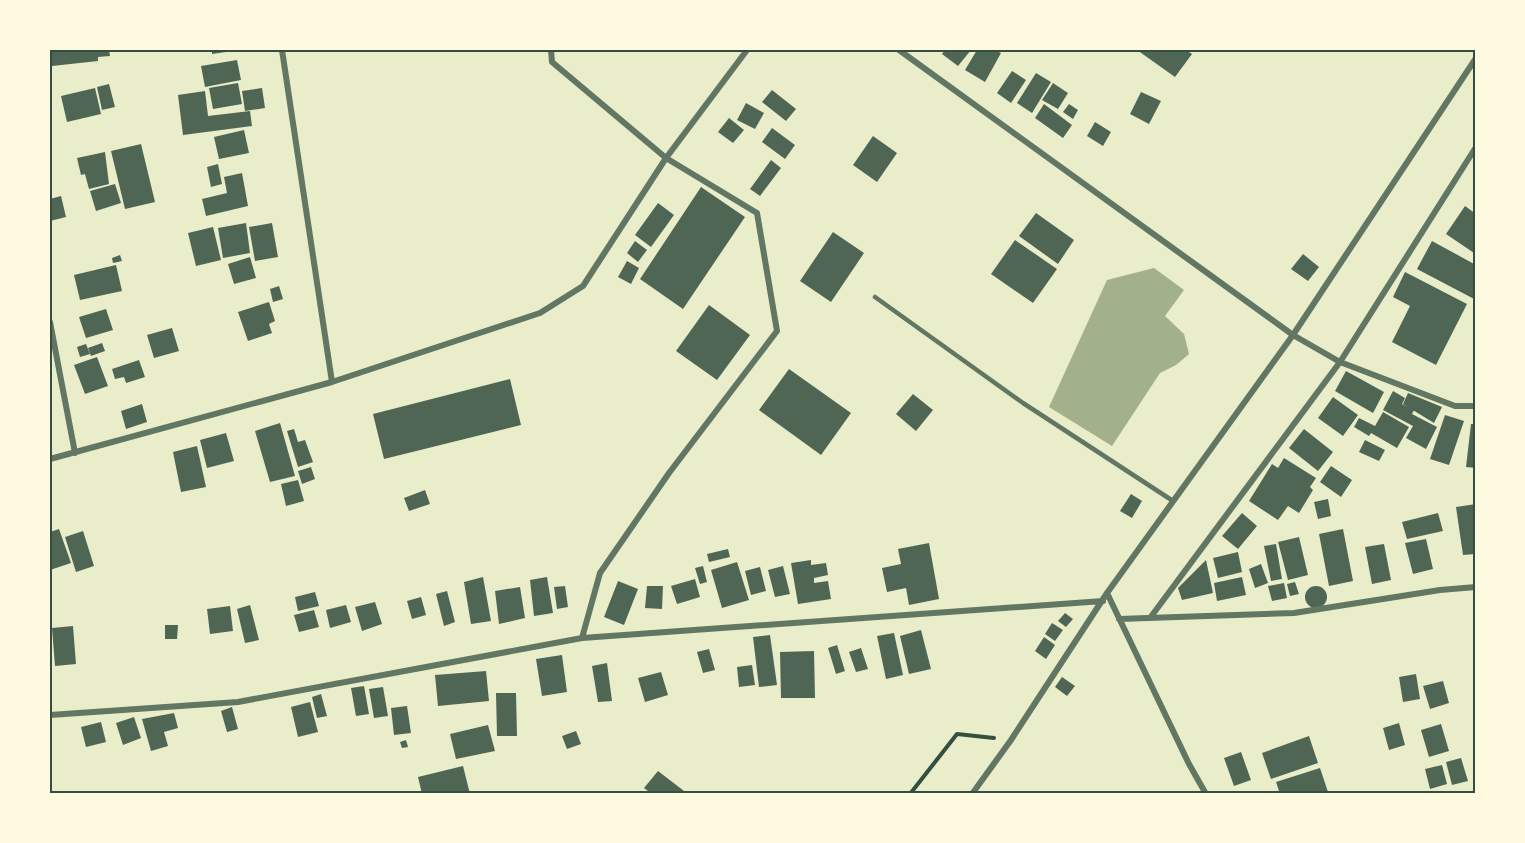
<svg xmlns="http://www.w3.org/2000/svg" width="1525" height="843" font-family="Montserrat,sans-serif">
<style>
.water{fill:#a3b18a}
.building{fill:#4f6655}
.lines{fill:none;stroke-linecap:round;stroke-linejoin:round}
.path{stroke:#344e41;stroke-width:4}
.service{stroke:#617663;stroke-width:4.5}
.minor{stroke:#617663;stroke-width:6}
.neatline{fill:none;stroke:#344e41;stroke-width:2}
</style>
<rect width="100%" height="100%" fill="#e9edc9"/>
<path class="water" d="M1154 268 1184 290 1165 316 1184 334 1189 354 1176 365 1160 373 1112 446 1049 407 1107 280Z"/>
<path class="building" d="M50 50H109L110 56 98 57V61L52 66Z
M212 50H233V51L212 54Z
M945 50H971L958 66 942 54Z
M977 50H995L1001 53 985 82 965 70Z
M1137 50H1186L1192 54 1175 77Z
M237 60 241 80 205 87 201 66Z
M1012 71 1026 80 1011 103 997 93Z
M1036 73 1051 82 1032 113 1017 103Z
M238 83 242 104 213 109 209 88Z
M1053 83 1068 93 1058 109 1042 100Z
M109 84 115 107 102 110 97 87Z
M95 88 101 114 67 122 61 96Z
M262 88 265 108 245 111 242 91Z
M772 90 796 109 786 121 762 102Z
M205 91 208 116 250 111 252 126 183 135 178 95Z
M1141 92 1161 101 1149 124 1130 114Z
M746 103 764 113 755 129 737 120Z
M1044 104 1072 125 1063 138 1035 118Z
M1069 104 1078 110 1073 119 1063 112Z
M729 118 744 130 733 143 718 132Z
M1095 122 1111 132 1103 146 1087 136Z
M772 128 795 145 785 159 762 142Z
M244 130 249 153 219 159 214 137Z
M873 136 897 153 877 182 853 165Z
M141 144 155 202 125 209 111 151Z
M105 152 109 184 89 189 85 174 81 175 77 158Z
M771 160 781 168 760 196 750 189Z
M218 164 222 184 211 187 207 167Z
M242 173 248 206 206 216 202 199 227 193 224 177Z
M115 184 121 203 96 211 90 191Z
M701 187 745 217 683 309 640 279Z
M61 196 66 217 50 221V199Z
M658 203 674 215 651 247 635 235Z
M1465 206 1476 214 1474 253 1446 234Z
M1036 213 1074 240 1058 264 1019 236Z
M246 223 250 253 223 258 218 228Z
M272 223 278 257 255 261 249 227Z
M213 227 221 260 196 266 188 233Z
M833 232 864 253 831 302 800 281Z
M1015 240 1057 269 1033 303 991 274Z
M635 241 647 250 638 262 627 253Z
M1432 241 1476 265V300L1417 269Z
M1303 254 1319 267 1308 281 1291 269Z
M120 255 122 261 113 263 112 258Z
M250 257 256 278 234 284 228 264Z
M627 261 639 268 631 284 618 277Z
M116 265 122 291 80 300 74 275Z
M1405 272 1467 304 1436 365 1392 342 1410 306 1393 297Z
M279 286 283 299 273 302 270 289Z
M269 302 275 321 269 324 272 333 248 341 238 312Z
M709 305 750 335 717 380 676 351Z
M106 309 113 330 86 338 79 317Z
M172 328 179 351 154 358 147 335Z
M102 343 105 351 91 356 88 348Z
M86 344 90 354 80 357 77 347Z
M97 357 108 386 85 394 74 365Z
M139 360 145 377 126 383 124 377 115 379 112 369Z
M789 369 851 413 821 455 759 410Z
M1346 371 1384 392 1373 413 1335 391Z
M510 379 521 425 384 459 373 414Z
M1393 391 1405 398 1402 404 1414 410 1412 414 1437 427 1426 449 1406 438 1413 426 1383 410Z
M1408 393 1442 407 1434 423 1403 404Z
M913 394 933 410 916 431 896 414Z
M1333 397 1358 415 1343 436 1318 418Z
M142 404 147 422 126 429 121 411Z
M1383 412 1409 427 1397 448 1371 433 1369 436 1354 427 1359 418 1375 426Z
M1445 415 1464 421 1449 465 1430 459Z
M280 423 295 476 270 482 255 431Z
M1471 424H1476V468L1466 467Z
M294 429 298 442 305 440 313 462 298 467 287 431Z
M1304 429 1333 452 1318 471 1289 448Z
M226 433 234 461 207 468 200 440Z
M1365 440 1385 450 1379 461 1359 452Z
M197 446 206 487 181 492 173 452Z
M1284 458 1316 478 1310 487 1313 490 1299 513 1288 506 1278 520 1249 501 1272 464 1278 468Z
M1331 466 1352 480 1341 497 1320 482Z
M311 467 315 479 302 484 298 471Z
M298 480 304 501 286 506 281 484Z
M425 490 430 504 409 511 404 498Z
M1131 494 1142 501 1132 518 1120 511Z
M1328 499 1331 516 1318 519 1314 502Z
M1476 504V554L1463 555 1456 507Z
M1242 513 1257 526 1238 549 1222 536Z
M1438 513 1443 531 1407 539 1402 522Z
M59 529 71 563 50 570V532Z
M1343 529 1353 581 1329 586 1319 534Z
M83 531 94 566 76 572 65 537Z
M1299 537 1308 575 1288 580 1278 542Z
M1426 539 1433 569 1413 574 1405 543Z
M929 543 939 599 909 605 906 588 887 592 882 568 901 564 898 549Z
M1276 544 1282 579 1271 581 1264 546Z
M1384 544 1391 580 1372 584 1365 547Z
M728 549 730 557 709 562 707 554Z
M1238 552 1242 572 1218 578 1213 558Z
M811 560V565L826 563 828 575 814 578V583L828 581 831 599 798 604 791 563Z
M1206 560 1213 593 1182 600 1178 588Z
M737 562 749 600 722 608 711 570Z
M1261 564 1268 583 1255 588 1249 569Z
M703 566 707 582 700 584 695 568Z
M783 566 790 594 775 597 768 570Z
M760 567 766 591 751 595 745 571Z
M483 577 491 621 471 624 464 582Z
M547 577 553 613 534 616 530 580Z
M1242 577 1246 595 1217 601 1214 583Z
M695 579 700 597 677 604 671 586Z
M618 581 638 589 624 625 604 617Z
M1295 582 1299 594 1290 596 1287 584Z
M1284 583 1287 598 1272 601 1268 586Z
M565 586 568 607 557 609 554 587Z
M647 586H663L662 609 645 608Z
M1305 597a11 11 0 1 1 22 0a11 11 0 1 1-22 0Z
M520 587 525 618 499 624 495 591Z
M447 591 455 622 444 626 436 594Z
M315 592 319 606 298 611 295 597Z
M421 597 426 615 412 619 407 601Z
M375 602 382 624 362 631 355 607Z
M250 605 259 640 245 643 237 609Z
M346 605 351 622 330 628 326 610Z
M230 606 233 631 210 634 207 609Z
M314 610 319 627 299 632 294 615Z
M1065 613 1073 619 1066 627 1058 621Z
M1052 623 1063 630 1055 641 1045 634Z
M165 625H178L177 639H165Z
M73 626 76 664 55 666 52 628Z
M921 630 931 669 909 674 900 636Z
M894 633 903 675 886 679 877 636Z
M770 635 777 685 759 687 753 637Z
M1044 637 1055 645 1046 659 1035 651Z
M837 645 845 671 836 674 828 648Z
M861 648 868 669 856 672 849 652Z
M709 649 715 670 703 673 697 652Z
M814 651 815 698H781L780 652Z
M562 655 567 692 542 696 536 659Z
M607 663 612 701 598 702 592 666Z
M752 665 755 685 739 687 737 667Z
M486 671 489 701 438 706 435 675Z
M661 672 668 695 645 702 638 678Z
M1416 674 1420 699 1403 702 1399 677Z
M1062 677 1075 686 1067 696 1055 687Z
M1443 681 1449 703 1430 709 1423 686Z
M364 686 369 714 356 716 351 688Z
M383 687 388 716 374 718 369 689Z
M496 693H516L517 736H497Z
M321 694 327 716 317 718 312 697Z
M310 702 318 732 298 737 291 707Z
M407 706 411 733 394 735 391 708Z
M232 707 238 729 227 732 221 711Z
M174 713 178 728 164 732 168 746 151 751 142 719Z
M134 717 141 738 123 745 116 723Z
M101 722 106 742 86 747 81 727Z
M1399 723 1405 745 1389 750 1383 728Z
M1441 724 1449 751 1429 757 1421 730Z
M488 725 495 751 456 759 450 734Z
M576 731 581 744 567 749 562 736Z
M1309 736 1318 763 1271 779 1262 753Z
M406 740 408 747 402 748 400 742Z
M1241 752 1251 780 1234 786 1224 758Z
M1461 758 1468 781 1452 785 1446 762Z
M1442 765 1447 784 1430 789 1425 769Z
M463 766 470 794H422L418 777Z
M1320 768 1328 792 1280 794 1276 782Z
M658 771 688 794H652L644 788Z"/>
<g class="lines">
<path class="path" d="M910 794 957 734 994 738"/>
<path class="service" d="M875 297 1023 403 1173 501"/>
<path class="minor" d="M282 50 332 382
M551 50 552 62 666 158 757 213 777 331 669 473 600 573 582 638
M899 50 1293 335 1340 362 1455 406H1476
M50 322 75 453
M50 459 332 382 540 313 583 286 666 158 747 50
M1107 593 1189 764 1206 794
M1150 618 1340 362 1476 147
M1119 619 1294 613 1440 590 1476 587
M50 715 238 702 582 638 1103 601
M972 794 1011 740 1107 593 1293 335 1476 58"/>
</g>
<rect width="1525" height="843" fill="none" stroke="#fefae0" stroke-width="102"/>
<rect x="51" y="51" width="1423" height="741" class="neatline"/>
</svg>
